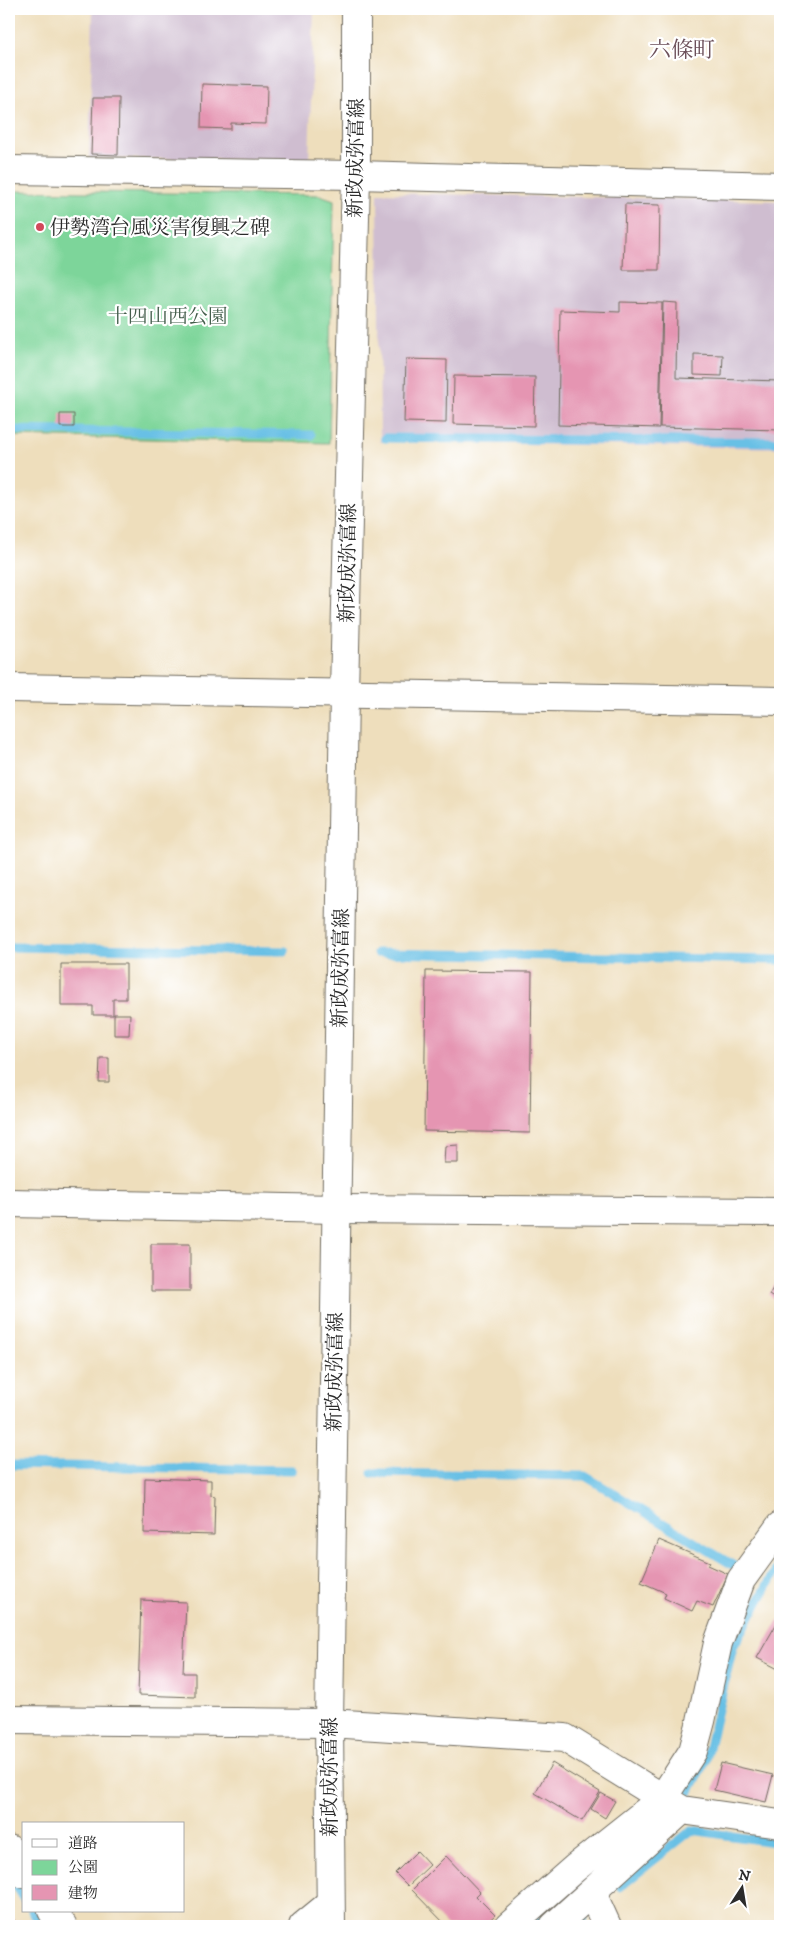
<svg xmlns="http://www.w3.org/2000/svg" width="789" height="1935" font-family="'IM FELL DW Pica','Noto Serif JP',serif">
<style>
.industrial{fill:#cfbdd0}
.green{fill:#7dd59a;stroke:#548062}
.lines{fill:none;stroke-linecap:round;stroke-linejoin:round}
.stream{stroke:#67c0e5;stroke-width:9}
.building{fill:#e595b2}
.minor-casing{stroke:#6f6a5e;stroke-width:30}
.major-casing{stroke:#6f6a5e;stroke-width:30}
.minor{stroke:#fff;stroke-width:28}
.major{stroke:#fff;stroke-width:28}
.poi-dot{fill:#d1495b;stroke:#fff;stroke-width:2}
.labels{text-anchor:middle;stroke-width:4.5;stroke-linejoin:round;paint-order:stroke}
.street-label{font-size:20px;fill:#2b2b2b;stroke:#fff}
.poi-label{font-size:20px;fill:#2b2b2b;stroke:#fff;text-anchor:start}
.park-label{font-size:20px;fill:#445e4c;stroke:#fff}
.quarter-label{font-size:22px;fill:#6c505a;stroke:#fff}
</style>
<rect width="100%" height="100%" fill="#fff"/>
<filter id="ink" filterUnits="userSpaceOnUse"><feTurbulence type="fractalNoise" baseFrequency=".02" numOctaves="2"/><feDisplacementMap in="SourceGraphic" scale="10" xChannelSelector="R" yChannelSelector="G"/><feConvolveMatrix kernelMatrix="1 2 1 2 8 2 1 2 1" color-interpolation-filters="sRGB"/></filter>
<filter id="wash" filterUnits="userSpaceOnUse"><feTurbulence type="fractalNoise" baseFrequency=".0096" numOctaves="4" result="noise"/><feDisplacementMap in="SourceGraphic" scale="20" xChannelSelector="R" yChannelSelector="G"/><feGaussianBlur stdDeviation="1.12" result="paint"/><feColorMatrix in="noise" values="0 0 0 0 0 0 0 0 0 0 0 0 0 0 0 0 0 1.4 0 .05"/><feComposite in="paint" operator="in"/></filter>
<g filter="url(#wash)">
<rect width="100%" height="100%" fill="#eedebc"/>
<path class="industrial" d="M93 9H314L309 160 89 158Z
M378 193 780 201V448L380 442Z"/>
<path class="green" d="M9 191 320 195 334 200 329 443 9 436Z"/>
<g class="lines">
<path class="stream" d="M9 430 311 435
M385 438 780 442
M9 947 285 951
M377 953 780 960
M9 1465 292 1470
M372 1473 585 1476 736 1567
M690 1791 706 1760 733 1647 780 1563
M9 1874 24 1898
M620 1887 692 1830 780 1843
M32 1911 42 1926
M535 1926 549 1914
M575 1926 584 1918"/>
</g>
<g id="blocks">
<path class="building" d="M202 84 267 86 266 124 231 123V129L201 128Z
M93 98H119L118 155 91 154Z
M625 204 660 205 659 270H623Z
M620 302 662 303 659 428 558 425 560 310 620 312Z
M663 302 677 303 676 378 780 381V430L660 427Z
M694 354 723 355 722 376 694 375Z
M406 359 447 360 446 423 404 422Z
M454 376 535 377 534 426 453 424Z
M60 414H74V427H60Z
M61 964H126V999H113V1015H93V1006H61Z
M426 971 532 972 530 1133 424 1131Z
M114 1014H130L129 1035H114Z
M100 1058H109V1082H99Z
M458 1145V1163H444L445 1146Z
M151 1244H190V1291H151Z
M780 1276V1302L769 1295Z
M145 1478 211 1480V1495L215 1496 214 1535 144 1533Z
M659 1540 710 1562 708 1565 728 1574 713 1607 697 1601 692 1611 664 1598 666 1593 641 1582Z
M141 1600 186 1602 183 1673H195V1697L138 1695Z
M778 1621 780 1622V1670L757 1658Z
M552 1763 600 1792 582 1821 535 1793Z
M721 1763 773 1775 766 1802 714 1790Z
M601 1793 615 1801 605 1818 591 1809Z
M417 1851 430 1865 408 1886 395 1873Z
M446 1856 480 1892 476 1896 495 1915 483 1926H447L412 1890Z
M13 1919 18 1926H9V1922Z"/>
</g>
</g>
<g filter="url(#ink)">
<use href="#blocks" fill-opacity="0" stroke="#6f6a5e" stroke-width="1"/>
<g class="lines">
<g class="minor-casing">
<path id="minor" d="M9 170 356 175 780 186
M9 688 780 701
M9 1203 337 1209 780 1212
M9 1720 329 1723 565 1738 682 1810 780 1824
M9 1849 24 1874
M592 1893 607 1926
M52 1911 63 1926
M303 1926 330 1904
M509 1926 575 1868 662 1799 693 1751 701 1721 718 1643 741 1580 780 1526
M554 1926 682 1810"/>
</g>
<g class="major-casing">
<path id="major" d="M331 1926 329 1723 344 692 356 175V9"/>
</g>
<use href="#minor" class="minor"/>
<use href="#major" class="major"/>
</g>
</g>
<circle class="poi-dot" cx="40" cy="227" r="5"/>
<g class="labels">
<g class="street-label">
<text transform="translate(355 158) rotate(-89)" y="7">新政成弥富線</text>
<text transform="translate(347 563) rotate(-89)" y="7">新政成弥富線</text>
<text transform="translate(340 968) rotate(-89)" y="7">新政成弥富線</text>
<text transform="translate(334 1372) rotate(-89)" y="7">新政成弥富線</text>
<text transform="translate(329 1777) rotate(-90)" y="7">新政成弥富線</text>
</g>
<g class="poi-label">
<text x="50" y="234">伊勢湾台風災害復興之碑</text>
</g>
<g class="park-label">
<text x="168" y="323">十四山西公園</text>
</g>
<g class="quarter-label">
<text x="682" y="57">六條町</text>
</g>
</g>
<rect width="789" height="1935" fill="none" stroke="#fff" stroke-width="30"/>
<rect x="22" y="1822" width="162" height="90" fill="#ffffff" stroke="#aaaaaa"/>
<rect x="32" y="1839" width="25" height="8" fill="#ffffff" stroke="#aaaaaa"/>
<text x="68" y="1848" font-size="15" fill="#2b2b2b">道路</text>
<rect x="32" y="1860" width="25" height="15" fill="#7dd59a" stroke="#aaaaaa"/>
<text x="68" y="1872" font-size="15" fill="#2b2b2b">公園</text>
<rect x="32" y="1885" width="25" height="15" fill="#e595b2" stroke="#aaaaaa"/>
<text x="68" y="1898" font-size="15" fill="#2b2b2b">建物</text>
<g transform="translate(742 1888) rotate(12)" stroke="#ffffff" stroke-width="4" paint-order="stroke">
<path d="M0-4L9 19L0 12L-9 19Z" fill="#2b2b2b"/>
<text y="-8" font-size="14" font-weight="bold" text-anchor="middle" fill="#2b2b2b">N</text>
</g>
</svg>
